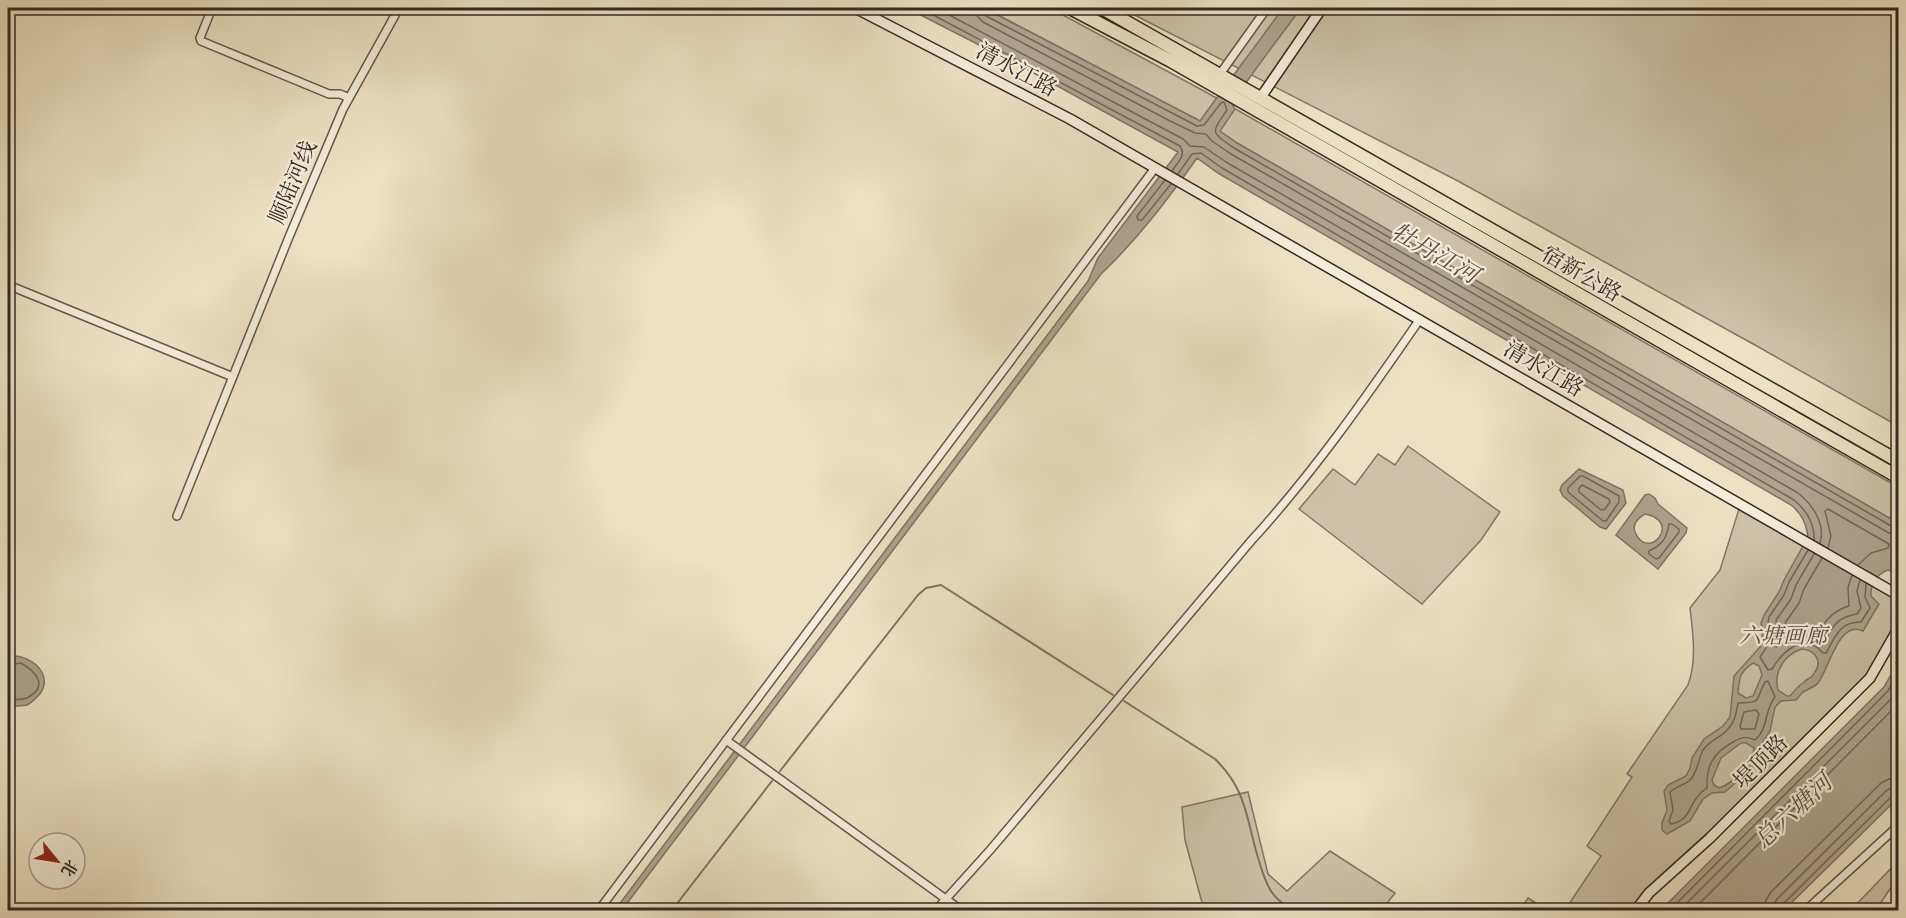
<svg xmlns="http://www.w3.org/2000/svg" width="1906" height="918" font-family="Alegreya,'Noto Serif SC',serif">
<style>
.green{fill:#cdc2a8;stroke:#817666;stroke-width:1.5}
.water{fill:#aea38d;stroke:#7e7363;stroke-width:1.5;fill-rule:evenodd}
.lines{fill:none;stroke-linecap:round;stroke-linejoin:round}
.shore{stroke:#726658;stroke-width:1.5}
.stream{stroke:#7e7363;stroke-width:2}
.street-casing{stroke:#63584b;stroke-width:10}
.secondary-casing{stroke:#352a23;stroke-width:12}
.highway-casing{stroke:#352a23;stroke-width:15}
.street{stroke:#f3ecd8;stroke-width:7}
.secondary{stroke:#f3ecd8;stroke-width:9}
.highway{stroke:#ece1c3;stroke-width:12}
.labels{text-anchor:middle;stroke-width:4.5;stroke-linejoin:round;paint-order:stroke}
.street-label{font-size:22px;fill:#352a23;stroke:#f3ecd8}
.park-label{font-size:22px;font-style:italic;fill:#5b5044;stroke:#f3ecd8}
.water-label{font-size:24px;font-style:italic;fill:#594e43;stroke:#f3ecd8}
</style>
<rect width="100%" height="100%" fill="#ece1c3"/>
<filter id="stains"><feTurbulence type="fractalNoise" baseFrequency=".00333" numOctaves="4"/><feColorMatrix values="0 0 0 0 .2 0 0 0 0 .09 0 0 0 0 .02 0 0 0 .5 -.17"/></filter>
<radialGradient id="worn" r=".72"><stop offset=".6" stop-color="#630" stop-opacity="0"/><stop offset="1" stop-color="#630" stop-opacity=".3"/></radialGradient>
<path class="green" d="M984 8H1050L1204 91 1898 487V523L1237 143C1211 124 1180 112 1152 96 1096 66 1040 36 984 8Z
M1121 8H1898V426L1755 345 1458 181Z
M1408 446 1500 512 1481 540 1422 604 1299 509 1333 469 1355 485 1378 454 1395 465Z
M1739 509 1898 599V622L1867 676 1716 825 1662 874 1628 910H1565L1601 856 1587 846 1632 777 1627 774 1688 685C1697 660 1693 634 1690 608L1720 570Z
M1248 792 1268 874 1287 891 1330 851 1395 893 1382 910H1204L1185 840 1182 807Z
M1898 861V877L1876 910H1851Z
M1528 898 1547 910H1520Z"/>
<path class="water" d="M907 8H984L1200 121C1227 83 1256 46 1283 8H1301C1278 40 1253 70 1232 104L1235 109 1220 131 1237 143 1898 523V574L1888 570C1877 574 1870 584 1871 596L1879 604 1863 631C1839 619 1829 669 1818 683 1814 688 1806 689 1802 693 1800 695 1798 698 1796 700L1781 701 1775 707 1770 731 1759 748 1754 766 1748 772 1725 792 1712 793 1703 799 1690 821 1667 834 1662 830V823L1667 810 1664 791 1668 785 1686 776 1690 768 1692 758 1704 739 1723 726 1730 717 1734 676 1760 647 1763 632 1761 623 1764 615 1779 592 1784 580 1808 537C1806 523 1802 514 1791 505L1218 173 1197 158C1168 199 1138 239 1101 274L622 910H615L1088 281 1098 258 1178 152 1030 71ZM1802 649C1818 651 1823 664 1812 676 1809 679 1807 679 1804 682 1798 686 1794 691 1790 696H1787L1778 690C1773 672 1785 654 1802 649ZM1753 663 1759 666 1762 675 1753 696 1746 698 1738 693C1739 679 1740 671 1753 663ZM1741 743H1746L1754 748C1752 764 1734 783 1719 788L1714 785 1712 780 1721 758Z
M1579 469 1623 490 1626 503 1606 529 1600 527 1563 496 1560 490 1562 485Z
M1649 494 1655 498 1658 504 1687 528 1686 533 1658 569 1616 535 1645 495ZM1645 514C1683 521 1648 563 1635 532 1632 524 1638 518 1645 514Z
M15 656C38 658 56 681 35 699 33 701 29 704 27 705 21 706 14 706 8 707V660Z
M1898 662V798L1784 910H1661L1884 687Z"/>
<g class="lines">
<path class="shore" d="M920 8 1180 146C1187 155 1177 163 1172 171
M936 8 1183 139 1190 146 1204 147 1226 162 1798 493C1812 504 1826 524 1820 543
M975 8 977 16 983 22 1170 121 1195 133 1206 134 1212 141 1231 154 1889 533 1898 535
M983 8V12L986 16 1197 126 1204 125 1221 103 1224 102 1227 110C1211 134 1210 131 1234 148L1893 527H1898
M1178 174 1192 154 1201 153 1222 168 1794 500C1806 510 1815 523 1814 540
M1165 180 1137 216 1138 220H1142L1171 184
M1580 476H1583L1619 496V502L1606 521H1603L1568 492V488Z
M1582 485 1609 499 1610 502 1605 509 1601 510 1579 492V488Z
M1669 524H1672L1679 529V532L1659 558 1656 559 1649 554V551C1662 545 1667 538 1669 524Z
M1828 548 1831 536 1825 511 1828 509 1889 544 1888 548 1871 553 1858 565
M1808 550 1789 582 1784 595 1769 617 1768 623 1769 633 1766 648 1760 657 1768 670 1772 669C1783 651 1804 631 1823 653H1826C1836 636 1839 622 1861 622L1870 608 1865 597 1866 584
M1814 554 1796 585 1791 599 1776 620 1777 633 1775 645 1776 647C1781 646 1784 642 1789 639 1802 633 1812 639 1824 641 1834 625 1838 617 1857 614L1861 608 1857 591 1860 580
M1822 558 1804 589 1799 603 1785 623 1787 629 1803 627 1820 629C1828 618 1835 610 1849 606L1848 588 1852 575
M8 665 21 663C35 671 50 686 27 698 22 700 13 699 8 701
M1768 681 1775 697C1764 711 1768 730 1755 740 1745 736 1742 737 1733 742 1713 753 1706 766 1707 788 1704 790 1701 792 1699 795 1688 806 1691 820 1671 824L1669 821 1673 810 1670 792C1676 786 1685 785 1690 780 1698 772 1698 759 1703 750 1711 739 1721 738 1728 729 1735 722 1736 713 1738 703 1764 702 1754 702 1765 682Z
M1756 710 1759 714 1755 729H1741L1740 726 1744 712Z
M1670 910 1888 691 1898 674
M1680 910 1893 697 1898 689
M1693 910 1898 704
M1764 910 1766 900 1771 892 1881 783 1889 779 1898 777
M1773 910 1774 904 1777 899 1887 790 1898 786
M1781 910 1783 904 1892 796 1898 794"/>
<path class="stream" d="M1124 701 1215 759C1248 791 1246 820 1259 861 1262 871 1265 882 1271 891 1276 899 1284 905 1291 910
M780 771 918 595 926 588 941 585 1113 695
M672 910 772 781"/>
<g class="street-casing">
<path id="street" d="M212 8 200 38 201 41 329 94H340L349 98
M1220 74 1267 8
M8 285 233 377
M177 516 289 237 343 109 399 8
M726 740 961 910
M599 910 1155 168
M936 910 991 849 1251 541C1314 472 1367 396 1420 319
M1806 910 1898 826"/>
</g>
<g class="secondary-casing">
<path id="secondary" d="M855 8 1070 119 1898 595
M1261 97 1322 8
M1636 910 1649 893 1710 838 1870 678 1898 629"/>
</g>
<g class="highway-casing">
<path id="highway" d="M1070 8 1171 61 1898 477
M1102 8 1898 461"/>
</g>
<use href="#street" class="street"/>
<use href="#secondary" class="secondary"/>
<use href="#highway" class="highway"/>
</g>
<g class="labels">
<g class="street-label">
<text transform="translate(1017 69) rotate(28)" y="8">清水江路</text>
<text transform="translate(292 182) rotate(-67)" y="8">顺陆河线</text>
<text transform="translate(1582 273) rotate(30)" y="8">宿新公路</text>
<text transform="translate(1544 368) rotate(30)" y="8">清水江路</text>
<text transform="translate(1760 761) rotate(-45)" y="8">堤顶路</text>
</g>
<g class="park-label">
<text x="1783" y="643">六塘画廊</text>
</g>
<g class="water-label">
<text transform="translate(1435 253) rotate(30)" y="8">牡丹江河</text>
<text transform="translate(1793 811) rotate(-43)" y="8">总六塘河</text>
</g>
</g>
<rect width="1906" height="918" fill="none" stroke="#ece1c3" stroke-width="30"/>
<rect x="9" y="9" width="1888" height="900" fill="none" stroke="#352a23" stroke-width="3"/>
<rect x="15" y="15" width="1876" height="888" fill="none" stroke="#352a23" stroke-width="1.5"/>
<g transform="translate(57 861) rotate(120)"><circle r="28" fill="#f3ecd8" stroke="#a79e90" stroke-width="1.5"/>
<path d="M0-4.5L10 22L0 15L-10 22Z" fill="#8f2418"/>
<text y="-9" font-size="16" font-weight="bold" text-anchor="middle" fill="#352a23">北</text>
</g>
<rect width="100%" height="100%" filter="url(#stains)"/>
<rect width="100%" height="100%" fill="url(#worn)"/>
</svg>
